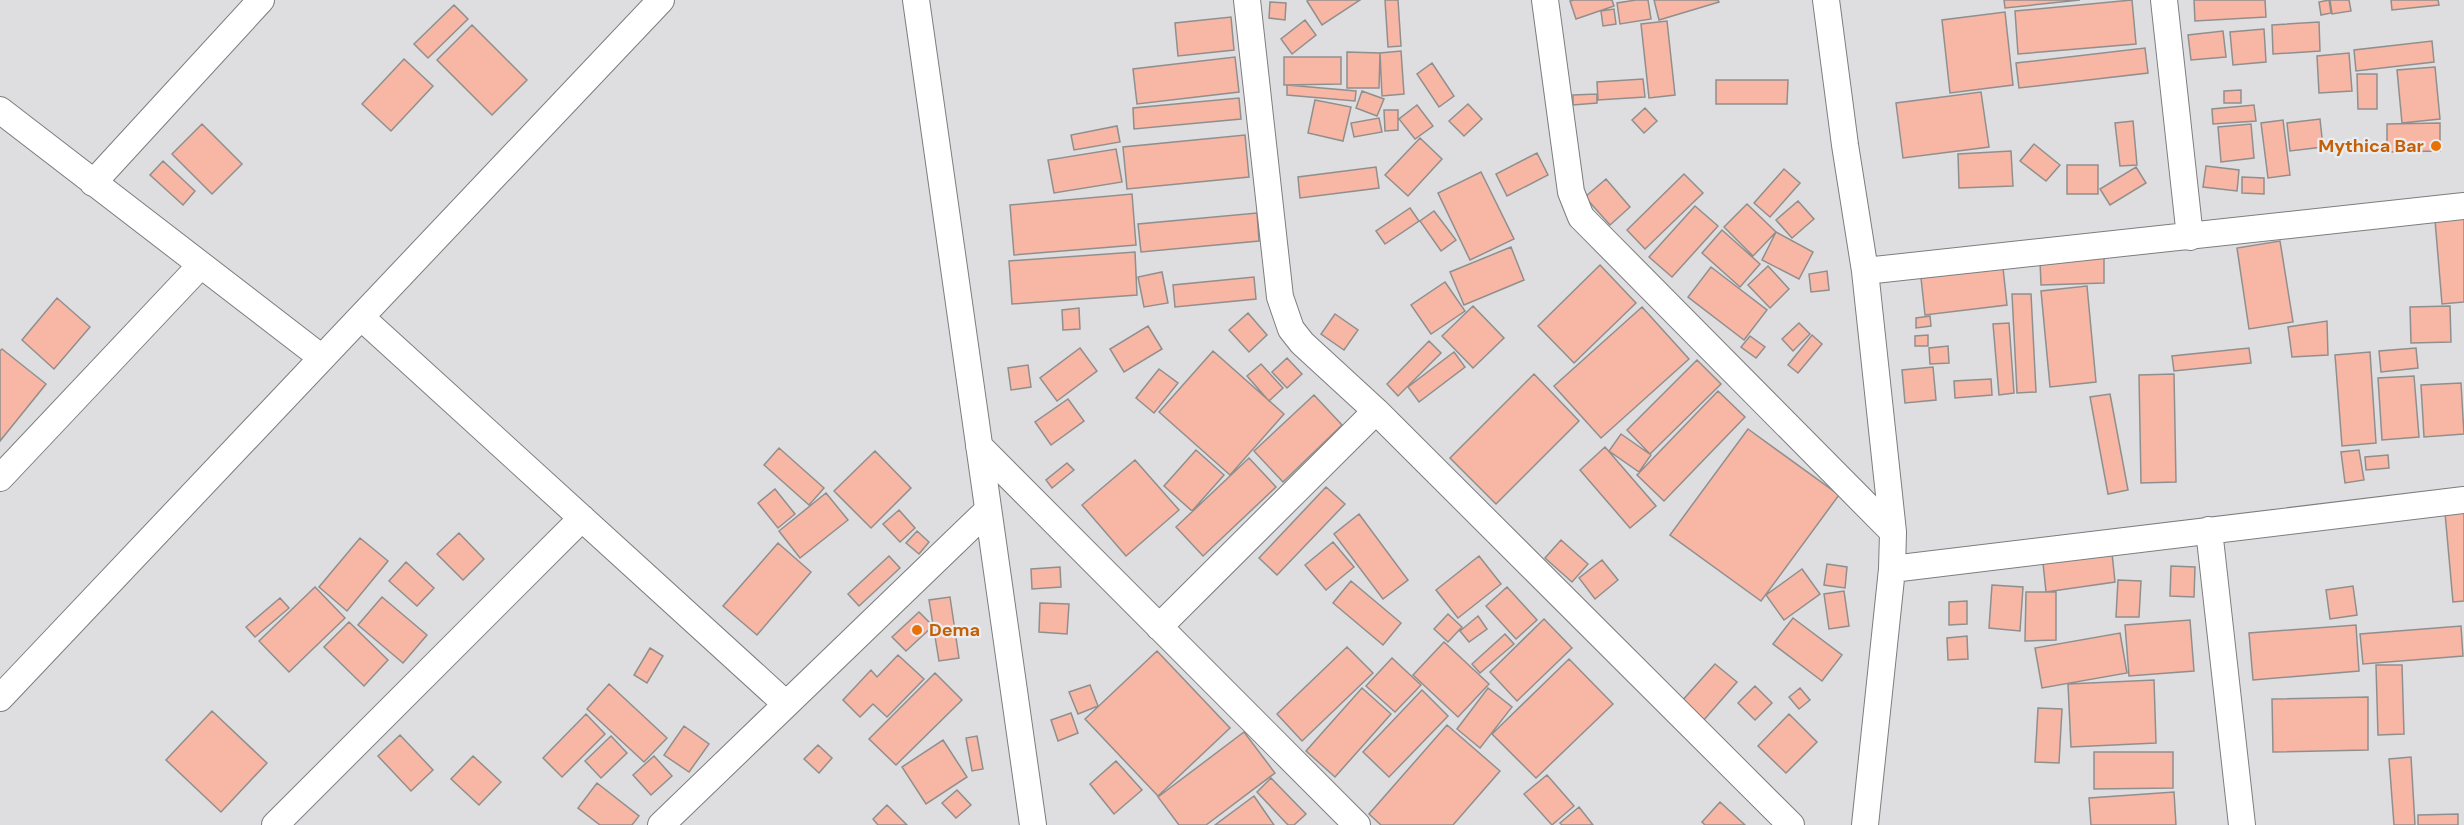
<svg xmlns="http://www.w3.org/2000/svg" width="2464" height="825" font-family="'DM Sans',sans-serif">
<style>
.building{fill:#f8b6a5;stroke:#918f8e;stroke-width:1.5}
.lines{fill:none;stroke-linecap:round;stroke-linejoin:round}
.street-casing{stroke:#7c7d7f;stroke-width:28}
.street{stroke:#fff;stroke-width:26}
.food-dot{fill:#e8710a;stroke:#ebeced;stroke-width:2}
.labels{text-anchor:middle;stroke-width:4.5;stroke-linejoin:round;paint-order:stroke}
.food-label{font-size:18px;font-weight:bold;fill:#c56008;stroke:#ebeced;text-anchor:end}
</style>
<rect width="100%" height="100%" fill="#dedee0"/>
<path class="building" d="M1308 0H1360L1322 25 1307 1Z
M1385 0H1398L1401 46 1388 47Z
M1574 0H1612L1614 6 1576 19 1570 1Z
M1636 0H1648L1651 19 1620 24 1617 3Z
M1654 0H1718L1719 2 1659 20Z
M2004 0H2080L2005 8Z
M2132 0 2136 44 2018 54 2015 11Z
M2194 0H2265L2266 17 2195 21Z
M2329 0 2331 13 2321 15 2319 2Z
M2330 0H2349L2351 11 2332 14Z
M2391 0H2438L2439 5 2392 10Z
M1270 2 1286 3 1285 20 1269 18Z
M454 5 468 19 428 58 414 44Z
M1614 9 1616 24 1603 26 1601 11Z
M2005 12 2013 85 1950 93 1942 20Z
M1231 17 1234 50 1178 56 1175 23Z
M1305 20 1316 35 1292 54 1281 39Z
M1667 21 1675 95 1649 98 1641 24Z
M2319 22 2320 51 2273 54 2272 25Z
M472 25 527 80 492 115 437 60Z
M2264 29 2266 62 2233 65 2230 32Z
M2223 31 2226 57 2191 60 2188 35Z
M2432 41 2434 62 2356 71 2354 50Z
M2145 48 2148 73 2019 88 2016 63Z
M1401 51 1404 94 1382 96 1380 53Z
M1347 52 1380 53 1379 88H1347Z
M2349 53 2352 91 2319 93 2317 56Z
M1235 57 1239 92 1137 104 1133 69Z
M1284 57H1341V84L1284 85Z
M404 59 433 86 391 131 362 104Z
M1432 63 1454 96 1439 107 1417 74Z
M2435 67 2440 119 2402 123 2397 70Z
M2357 74H2377V109H2358Z
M1643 79 1645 97 1598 100 1597 82Z
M1716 80H1788L1787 104H1716Z
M1287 85 1356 91 1355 101 1287 95Z
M2241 90V103H2224V91Z
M1362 91 1384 99 1377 116 1356 108Z
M1981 92 1989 147 1903 158 1896 103Z
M1597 94V103L1573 105V95Z
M1239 98 1241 119 1134 129 1133 108Z
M1315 100 1351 107 1343 141 1308 133Z
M1468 104 1482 119 1464 136 1449 121Z
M1417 105 1433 126 1415 139 1399 119Z
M2254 105 2256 121 2213 124 2212 109Z
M1645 108 1657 121 1644 133 1632 120Z
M1384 110H1398V130L1385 131Z
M1379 118 1382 132 1354 137 1351 123Z
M2320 119 2323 147 2290 151 2287 123Z
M2283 120 2290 175 2268 178 2261 123Z
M2133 121 2137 165 2120 166 2115 123Z
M2440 123V151L2387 152V124Z
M202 124 242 164 212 194 172 154Z
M2251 124 2254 158 2221 162 2218 127Z
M1117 126 1120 142 1074 150 1071 135Z
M1245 135 1249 177 1127 189 1123 147Z
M1420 138 1442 159 1408 196 1385 175Z
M2034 144 2060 165 2046 181 2020 161Z
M1116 149 1122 182 1054 193 1048 160Z
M2011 151 2013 186 1959 188 1958 154Z
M1537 153 1548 175 1507 196 1496 174Z
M163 161 195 191 183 205 150 175Z
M2067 165H2098V194H2067Z
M2206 166 2239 170 2237 191 2203 187Z
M1376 167 1379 188 1300 198 1298 177Z
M2136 167 2146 183 2110 205 2100 189Z
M1784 169 1800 183 1770 217 1754 203Z
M1481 172 1514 239 1470 260 1438 193Z
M1684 174 1703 193 1645 249 1627 230Z
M2242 177 2264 178V194L2242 193Z
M1606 179 1630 207 1610 225 1585 197Z
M1132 194 1136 245 1014 255 1010 205Z
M1798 201 1814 219 1792 238 1776 220Z
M1747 204 1776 232 1753 256 1724 227Z
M1695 206 1718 226 1672 277 1649 257Z
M1410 208 1419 221 1385 244 1376 231Z
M1434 211 1456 240 1441 251 1420 221Z
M1257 213 1259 241 1141 252 1138 224Z
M2464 218V302L2442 304 2435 220Z
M1722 230 1760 264 1740 287 1702 253Z
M1776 232 1813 252 1799 279 1762 260Z
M2280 241 2293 322 2249 329 2237 248Z
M1511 247 1524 280 1464 305 1450 272Z
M1135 252 1137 295 1012 304 1009 261Z
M2104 258V283L2041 285 2040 261Z
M1600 265 1636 303 1574 363 1538 326Z
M1768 266 1789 289 1770 308 1748 285Z
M1711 267 1767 310 1744 340 1688 297Z
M2003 268 2007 305 1925 315 1921 278Z
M1827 271 1829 290 1811 292 1809 274Z
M1162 272 1168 303 1144 307 1138 277Z
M1254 277 1256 299 1175 307 1173 285Z
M1445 282 1465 311 1431 334 1411 305Z
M2087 286 2096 382 2050 387 2041 291Z
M2012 294H2031L2036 392 2017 393Z
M57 298 90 327 54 369 22 340Z
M1473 306 1504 338 1473 368 1442 336Z
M2450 306 2451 342 2411 343 2410 307Z
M1642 307 1689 359 1601 438 1554 386Z
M1079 308 1080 329 1063 330 1062 310Z
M1248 313 1267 335 1249 352 1229 330Z
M1335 314 1358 330 1344 350 1321 334Z
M1930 316 1931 326 1916 328V318Z
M2327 321 2328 355 2292 357 2288 327Z
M1799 323 1810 334 1793 351 1782 339Z
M2009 323 2014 393 1999 395 1993 324Z
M1148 326 1162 349 1124 372 1110 349Z
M1812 335 1822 344 1798 373 1788 365Z
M1928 335V346H1915V336Z
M1750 336 1765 347 1756 358 1741 347Z
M1429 341 1441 353 1398 396 1387 384Z
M1948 346 1949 363 1930 364 1929 348Z
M1080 348 1097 371 1057 401 1040 378Z
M2249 348 2251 363 2174 371 2172 356Z
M2416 348 2418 368 2381 372 2379 351Z
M2 349 46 384 0 441V351Z
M1213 351 1284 414 1230 475 1159 412Z
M1454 352 1465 367 1419 402 1408 387Z
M2370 352 2376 443 2342 446 2335 355Z
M1287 358 1302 374 1287 388 1272 372Z
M1697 360 1721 384 1650 454 1627 430Z
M1261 364 1283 388 1269 401 1247 376Z
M1028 365 1031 387 1011 390 1008 368Z
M1933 367 1936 400 1905 403 1902 370Z
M1159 369 1178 383 1154 413 1136 398Z
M1534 374 1579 421 1496 504 1450 458Z
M2174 374 2176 482 2141 483 2139 375Z
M2414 376 2419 437 2382 440 2378 378Z
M1991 379 1992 395 1955 398 1954 381Z
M2461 383 2464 434 2424 437 2421 385Z
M1718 391 1745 417 1664 501 1637 475Z
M2110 394 2128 490 2108 494 2090 397Z
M1314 395 1342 425 1283 482 1254 451Z
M1068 399 1084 421 1051 445 1035 422Z
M1748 429 1839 495 1761 601 1670 535Z
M1621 434 1651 455 1639 472 1609 451Z
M1605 447 1656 506 1630 528 1580 470Z
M779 448 824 488 809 505 764 465Z
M1196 450 1224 475 1192 511 1164 486Z
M2359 450 2364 480 2345 483 2341 452Z
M875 451 911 488 871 528 834 491Z
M2388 455 2389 468 2366 470 2365 457Z
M1249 458 1276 487 1203 556 1176 527Z
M1135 460 1179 510 1126 556 1082 505Z
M1067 463 1074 470 1052 488 1046 480Z
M1326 487 1345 504 1277 575 1259 558Z
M775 489 795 514 778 528 758 503Z
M826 493 848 520 800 558 779 531Z
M899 510 915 528 900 542 883 524Z
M2464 511V601L2453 602 2445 513Z
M1359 514 1408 580 1383 599 1334 534Z
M917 531 929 542 919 554 906 543Z
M459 533 484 559 463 580 437 554Z
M360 538 388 561 347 611 319 587Z
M1561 540 1588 564 1572 582 1545 558Z
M1333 542 1354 567 1326 590 1305 565Z
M778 543 811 572 757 635 723 606Z
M2112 553 2115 582 2046 592 2043 563Z
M889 556 900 568 859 606 848 594Z
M1479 556 1501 584 1458 618 1436 590Z
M1602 560 1618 580 1595 599 1579 578Z
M406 562 434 588 417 606 389 581Z
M1827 564 1847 567 1845 588 1824 585Z
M2171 566 2195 567 2194 597 2170 596Z
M1060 567 1061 587 1032 589 1031 569Z
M1802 569 1820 594 1784 620 1766 595Z
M2118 580 2141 581 2139 617H2116Z
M1351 581 1401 623 1383 645 1333 603Z
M1992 585 2023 587 2020 631 1989 628Z
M2353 586 2357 615 2330 619 2326 590Z
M315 587 345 618 289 672 259 641Z
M1507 587 1537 620 1516 639 1486 606Z
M1844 591 1849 626 1829 629 1824 594Z
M2026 592H2056V640L2025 641Z
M382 597 427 635 403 663 358 625Z
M950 597 959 658 939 661 929 600Z
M280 598 289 608 255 637 246 627Z
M1967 601V624L1949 625V602Z
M1040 603 1069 604 1067 634 1039 632Z
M919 612 933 626 906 651 892 637Z
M1448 614 1462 627 1448 642 1434 629Z
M1478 616 1487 629 1469 642 1460 631Z
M1793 618 1842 655 1822 681 1773 644Z
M1544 619 1572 648 1517 701 1490 672Z
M2190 620 2194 671 2129 676 2125 625Z
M349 622 388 660 364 686 324 647Z
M2356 625 2359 671 2253 680 2249 633Z
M2461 626 2463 656 2363 664 2360 634Z
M2120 633 2127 673 2042 688 2035 648Z
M1505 634 1514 644 1480 673 1472 664Z
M1967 636 1968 659 1948 660 1947 638Z
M1444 642 1489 684 1458 717 1413 675Z
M1347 647 1373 673 1302 741 1277 714Z
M650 648 663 656 647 683 634 675Z
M1157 651 1230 728 1158 796 1085 719Z
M898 655 924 679 887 717 873 704 860 717 843 700 871 670 877 677Z
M1392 658 1421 685 1395 712 1366 686Z
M1569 659 1613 704 1536 778 1492 734Z
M1715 664 1737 682 1703 721 1681 702Z
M2376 665H2402L2404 734 2378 735Z
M935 673 962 700 896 765 869 739Z
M2154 680 2156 743 2071 747 2068 684Z
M609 684 667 738 644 762 587 709Z
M1090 685 1098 706 1078 714 1069 692Z
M1755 686 1772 703 1755 720 1738 703Z
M1362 688 1391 714 1335 777 1306 751Z
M1488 688 1512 707 1480 748 1457 729Z
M1800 688 1810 700 1799 709 1789 697Z
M1422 690 1448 716 1389 777 1363 752Z
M2368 697V750L2273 752 2272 699Z
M2038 708 2062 709 2059 763 2035 762Z
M212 711 267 763 221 812 166 760Z
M1071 713 1078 733 1058 741 1051 720Z
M586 714 605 734 562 777 543 758Z
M1789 714 1817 742 1786 773 1758 746Z
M1447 725 1500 771 1453 825H1381L1369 814Z
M684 726 709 744 689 772 664 755Z
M1244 732 1275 773 1206 825H1179L1158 797Z
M400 735 433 770 411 791 378 756Z
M611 736 627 753 601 778 585 761Z
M977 736 983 769 972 771 966 738Z
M943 740 967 777 926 804 902 767Z
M818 745 832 758 819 773 804 759Z
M2094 752H2173V788L2094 789Z
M473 756 501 782 479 805 451 779Z
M654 756 672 776 651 795 633 775Z
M2411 757 2415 825H2394L2389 759Z
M1116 761 1142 790 1114 814 1090 784Z
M1547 775 1574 806 1552 825 1524 794Z
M1271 778 1306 814 1294 825H1288L1257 792Z
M597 783 639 816 632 825H600L578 808Z
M957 790 971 805 956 818 942 803Z
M2174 792 2176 825H2091L2089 798Z
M1254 796 1274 825H1215Z
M1720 802 1745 825H1705L1702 822Z
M887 805 907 825H878L873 819Z
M1579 807 1593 825H1562L1560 823Z
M2458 814V825H2418V815Z"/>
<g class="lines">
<g class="street-casing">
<path id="street" d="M916 0 1033 825
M1247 0 1280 297 1291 329 1302 343 1376 411 1791 825
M1545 0 1571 192 1581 217 1893 532
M1826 0 1845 145 1865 271 1893 532 1892 569 1865 825
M2164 0 2190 237
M0 110 322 358
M93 183 261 0
M1865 271 2464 206
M361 317 786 704
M979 446 1357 825
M0 478 200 266
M2209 530 2242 825
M1892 569 2464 500
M1159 627 1376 411
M0 698 661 0
M275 825 582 518
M661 825 988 510"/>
</g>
<use href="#street" class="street"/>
</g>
<g class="food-dot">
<circle cx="2436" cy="146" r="6"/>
<circle cx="917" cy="630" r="6"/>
</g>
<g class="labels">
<g class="food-label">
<text x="2424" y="152">Mythica Bar</text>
<text x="929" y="636" text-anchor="start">Dema</text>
</g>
</g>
</svg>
